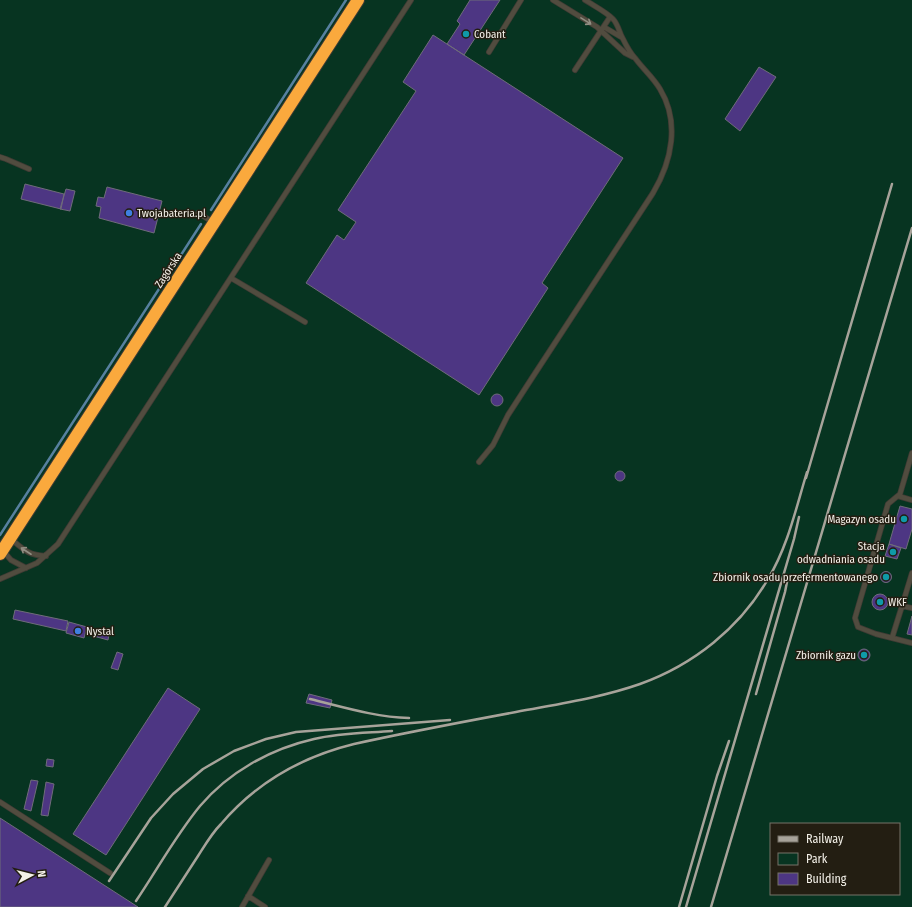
<svg xmlns="http://www.w3.org/2000/svg" width="912" height="907" font-family="'Fira Sans Condensed',sans-serif">
<style>
.green{fill:#073421;fill-rule:evenodd}
.lines{fill:none;stroke-linecap:round;stroke-linejoin:round}
.stream{stroke:#57809f;stroke-width:2.5}
.building{fill:#4d3683;stroke:#6f6c7a}
.lane-casing{stroke:#3f3b34;stroke-width:6}
.highway-casing{stroke:#3f3b34;stroke-width:14}
.lane{stroke:#514c3f;stroke-width:4.5}
.highway{stroke:#faa93d;stroke-width:12}
.rail{stroke:#a7a39a;stroke-width:2.5}
.oneway{stroke:#928e83}
.culture-dot{fill:#0f9aa8;stroke:#231e12;stroke-width:1.5}
.shop-dot{fill:#3f7fe0;stroke:#231e12;stroke-width:1.5}
.labels{text-anchor:middle;stroke-width:3;stroke-linejoin:round;paint-order:stroke}
.poi-label{font-size:11px;fill:#f3f0e8;stroke:#231e12;text-anchor:start}
.street-label{font-size:11px;fill:#f3f0e8;stroke:#231e12}
</style>
<rect width="100%" height="100%" fill="#231e12"/>
<path class="green" d="M0 0H912V907H0ZM771 824H899V894H771Z"/>
<g class="lines">
<path class="stream" d="M211 210 346 0
M0 535 201 224"/>
</g>
<path class="building" d="M470 0H500L464 55 447 44 460 24 457 21Z
M433 35 623 158 542 283 548 288 479 395 306 283 337 235 344 240 356 222 338 210 416 91 403 82Z
M759 67 776 77 740 131 725 119Z
M25 184 64 194 61 209 21 199Z
M107 187 162 201 154 233 99 218 101 207 96 206 98 197 104 198Z
M66 189 75 191 70 211 60 209Z
M491 400a6 6 0 1 1 12 0a6 6 0 1 1-12 0Z
M615 476a5 5 0 1 1 10 0a5 5 0 1 1-10 0Z
M900 506 912 509V529L906 549 889 544Z
M889 544 901 548 897 559 885 556Z
M880.5 577a5.5 5.5 0 1 1 11 0a5.5 5.5 0 1 1-11 0Z
M872 602a8 8 0 1 1 16 0a8 8 0 1 1-16 0Z
M15 610 68 621 66 631 13 619Z
M912 616V635L907 634Z
M69 622 87 627 84 638 66 633Z
M87 628 109 634 108 640 86 634Z
M858 655a6 6 0 1 1 12 0a6 6 0 1 1-12 0Z
M117 652 123 654 118 670 111 668Z
M168 688 200 709 106 855 73 834Z
M309 694 332 700 330 708 306 703Z
M47 759 54 760 53 767 46 766Z
M31 780 38 781 31 811 24 809Z
M46 782 54 784 48 816 41 815Z
M0 818 138 907H0Z"/>
<g class="lines">
<g class="lane-casing">
<path id="lane" d="M553 0 597 27 625 53 633 57
M604 27 621 37
M489 52 521 0
M575 70 610 17
M0 157 6 159 29 169
M198 213 213 222
M231 278 305 322
M479 462 493 445 508 415 532 378 653 193C672 161 680 122 660 89 653 77 643 69 635 58 629 52 625 43 621 35 619 30 617 23 613 19 605 11 594 6 585 0
M898 496 912 500
M11 539C24 550 28 555 46 556
M4 552 11 560 26 568
M912 573 902 606 912 608
M0 579 37 563 58 544 411 0
M902 606 892 638 876 634 858 627 855 618 888 504 900 494 912 453
M892 638 912 643
M0 802 110 873
M248 896 265 907
M242 907 269 860"/>
</g>
<g class="highway-casing">
<path id="highway" d="M0 554 358 0"/>
</g>
<use href="#lane" class="lane"/>
<use href="#highway" class="highway"/>
<path class="rail" d="M806 478 892 184
M756 694 785 592 788 577
M310 699C343 707 375 717 409 718
M109 881 151 818 173 794 203 769 234 751 266 739 296 732 450 720
M136 901C157 870 176 835 200 806 229 772 270 749 314 739 339 733 366 733 392 731
M165 907C176 890 187 873 198 856 205 845 212 833 221 824 256 783 301 757 354 744 408 732 462 722 516 712 558 704 600 698 640 684 693 665 740 628 768 579 788 546 796 508 807 472
M679 907 717 776 729 741
M686 907 794 539 799 517
M711 907 912 228"/>
</g>
<defs><path id="oneway-shaft" d="M-6 0H5M1.5-3L5.5 0L1.5 3" fill="none" stroke-width="1.6" stroke-linecap="round" stroke-linejoin="round"/></defs>
<g class="oneway">
<use href="#oneway-shaft" transform="translate(586 21) rotate(32)"/>
<use href="#oneway-shaft" transform="translate(26 551) rotate(-147)"/>
</g>
<g class="culture-dot">
<circle cx="466" cy="34" r="4"/>
<circle cx="904" cy="519" r="4"/>
<circle cx="893" cy="552" r="4"/>
<circle cx="886" cy="577" r="4"/>
<circle cx="880" cy="602" r="4"/>
<circle cx="864" cy="655" r="4"/>
</g>
<g class="shop-dot">
<circle cx="129" cy="213" r="4"/>
<circle cx="78" cy="631" r="4"/>
</g>
<g class="labels">
<g class="poi-label">
<text x="474" y="38">Cobant</text>
<text x="137" y="217">Twojabateria.pl</text>
<text x="896" y="523" text-anchor="end">Magazyn osadu</text>
<text x="885" y="550" text-anchor="end">Stacja<tspan x="885" dy="13">odwadniania osadu</tspan></text>
<text x="878" y="581" text-anchor="end">Zbiornik osadu przefermentowanego</text>
<text x="888" y="606">WKF</text>
<text x="86" y="635">Nystal</text>
<text x="856" y="659" text-anchor="end">Zbiornik gazu</text>
</g>
<g class="street-label">
<text transform="translate(168 270) rotate(-57)" y="4">Zagórska</text>
</g>
</g>
<rect x="770" y="823" width="130" height="72" fill="#231e12" stroke="#767268"/>
<rect x="778" y="836" width="20" height="6" fill="#a7a39a" stroke="#767268"/>
<text x="806" y="843" font-size="12" fill="#f3f0e8">Railway</text>
<rect x="778" y="853" width="20" height="12" fill="#073421" stroke="#767268"/>
<text x="806" y="863" font-size="12" fill="#f3f0e8">Park</text>
<rect x="778" y="873" width="20" height="12" fill="#4d3683" stroke="#767268"/>
<text x="806" y="883" font-size="12" fill="#f3f0e8">Building</text>
<g transform="translate(32 875) rotate(83)" stroke="#231e12" stroke-width="3" paint-order="stroke">
<path d="M0-3L7 15L0 10L-7 15Z" fill="#f3f0e8"/>
<text y="-6" font-size="11" font-weight="bold" text-anchor="middle" fill="#f3f0e8">N</text>
</g>
</svg>
